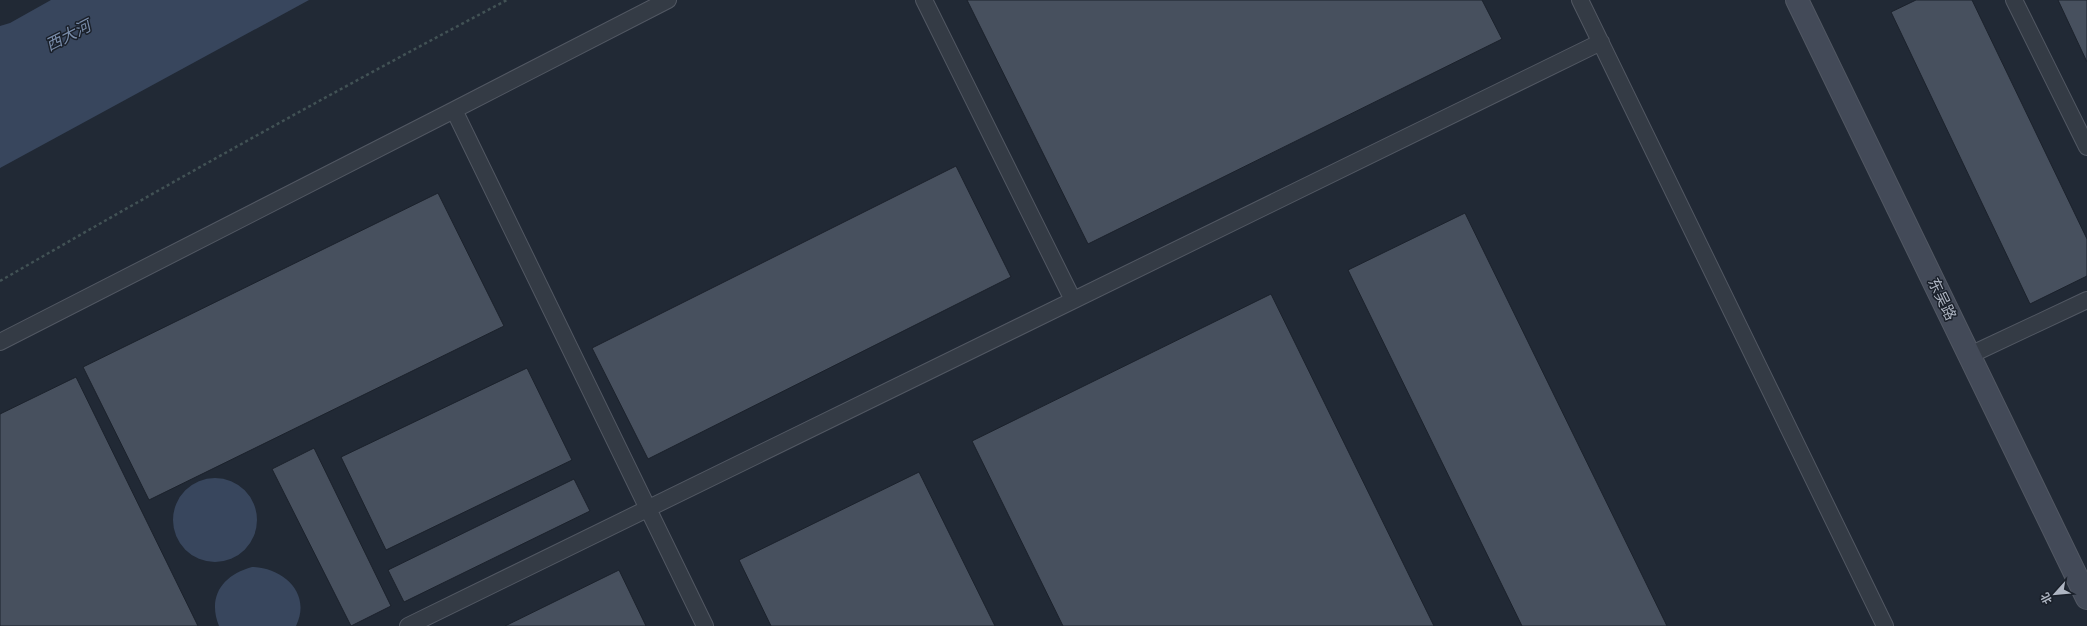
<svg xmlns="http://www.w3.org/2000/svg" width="2087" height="626" font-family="Signika,'Noto Sans SC',sans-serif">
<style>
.water{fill:#38465d}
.building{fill:#47505e;stroke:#1c222c}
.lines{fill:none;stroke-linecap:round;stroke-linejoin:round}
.lane-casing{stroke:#525863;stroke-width:18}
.secondary-casing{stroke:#525863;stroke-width:24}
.path{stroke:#425255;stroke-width:2.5;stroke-dasharray:3 3;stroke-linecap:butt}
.lane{stroke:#343b45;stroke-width:16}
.secondary{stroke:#434a58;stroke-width:22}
.labels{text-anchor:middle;stroke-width:3;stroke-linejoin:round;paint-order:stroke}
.street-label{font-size:15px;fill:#aeb5c2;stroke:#1a202a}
.water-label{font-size:16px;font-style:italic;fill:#798ca9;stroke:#1a202a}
</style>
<rect width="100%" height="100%" fill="#212935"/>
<path class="water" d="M51 0H309L0 168V26L10 23Z
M173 520a42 42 0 1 1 84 0a42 42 0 1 1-84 0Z
M252 567C283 568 312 593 296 626H219C207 596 223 575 252 567Z"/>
<path class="building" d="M967 0H1482L1502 39 1088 244Z
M1916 0H1972L2087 239V276L2030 304 1891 12Z
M2058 0H2087V62Z
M956 166 1011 277 648 459 592 348Z
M438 193 504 326 149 500 83 367Z
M1465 213 1667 626H1522L1348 270Z
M1271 294 1434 626H1063L972 441Z
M527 368 572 460 386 550 341 457Z
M76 377 198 626H0V414Z
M314 448 391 606 351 626 272 469Z
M919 472 995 626H771L739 560Z
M574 479 590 511 404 602 388 570Z
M619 570 646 626H505Z"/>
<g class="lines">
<g class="lane-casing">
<path id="lane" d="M668 0 454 110 705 626
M924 0 1073 300
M1580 0 1885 626
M2014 0 2087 147
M0 342 454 110
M1970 355 2087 300
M408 626 1601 42"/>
</g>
<g class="secondary-casing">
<path id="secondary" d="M1797 0 2087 598"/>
</g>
<path class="path" d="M0 281C168 184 336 90 507 0"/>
<use href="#lane" class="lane"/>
<use href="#secondary" class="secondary"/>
</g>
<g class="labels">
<g class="street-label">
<text transform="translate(1942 299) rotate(64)" y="5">东吴路</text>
</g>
<g class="water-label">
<text transform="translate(68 35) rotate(-27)" y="6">西大河</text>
</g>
</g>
<g transform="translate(2055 594) rotate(243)" stroke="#1a202a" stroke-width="3" paint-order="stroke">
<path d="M0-3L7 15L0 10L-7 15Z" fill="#aeb5c2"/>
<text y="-6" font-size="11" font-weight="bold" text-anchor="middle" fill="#aeb5c2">北</text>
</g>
</svg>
